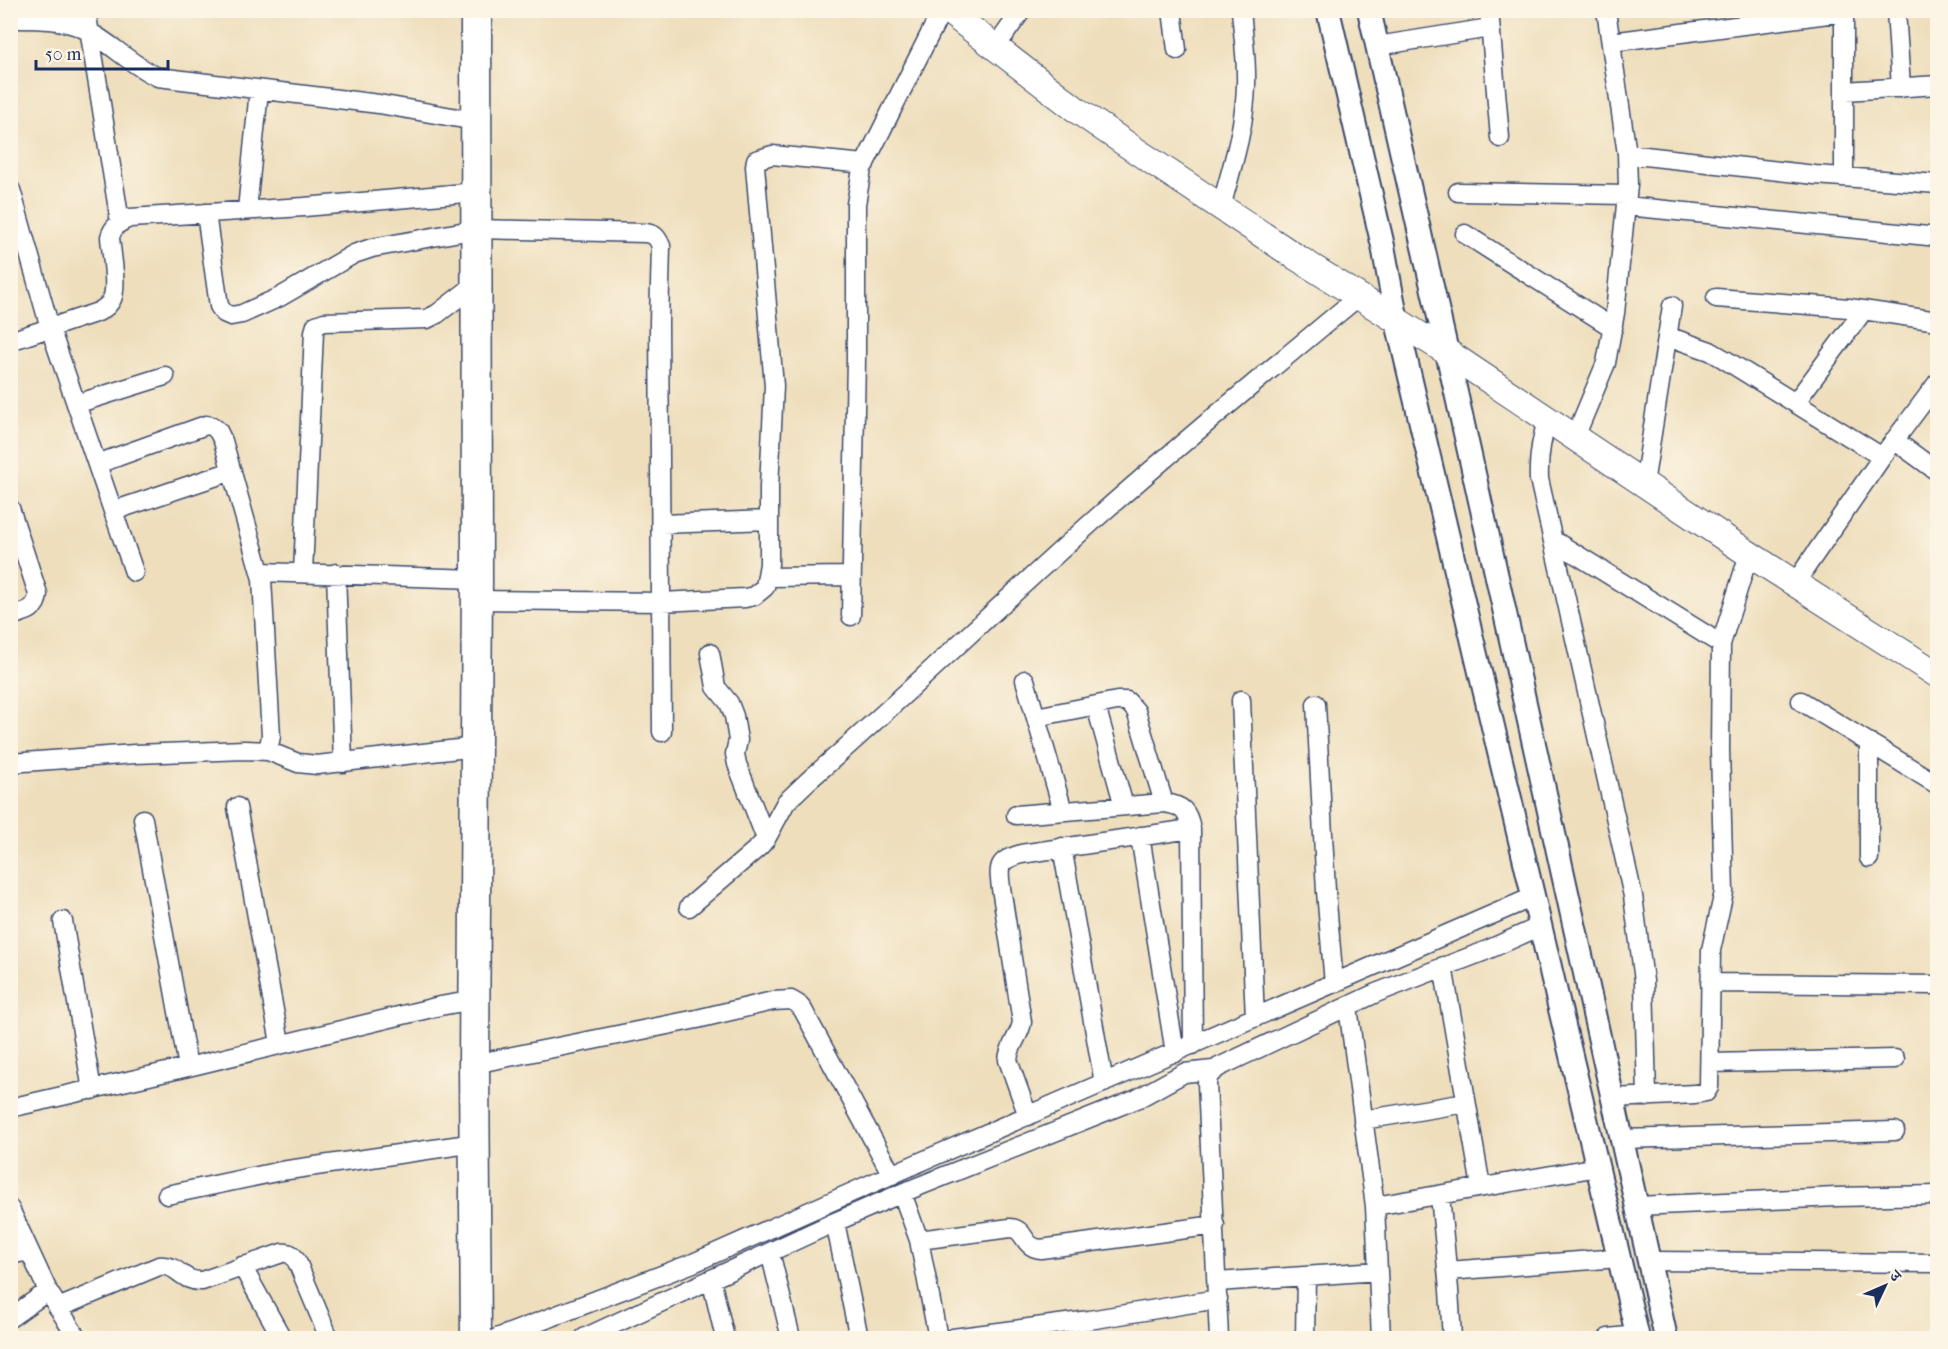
<svg xmlns="http://www.w3.org/2000/svg" width="1948" height="1349" font-family="'IM FELL French Canon','Noto Serif Devanagari',serif">
<style>
.lines{fill:none;stroke-linecap:round;stroke-linejoin:round}
.minor-casing{stroke:#3b496c;stroke-width:21}
.tertiary-casing{stroke:#3b496c;stroke-width:26}
.secondary-casing{stroke:#3b496c;stroke-width:28}
.trunk-casing{stroke:#3b496c;stroke-width:33}
.minor{stroke:#fff;stroke-width:18}
.tertiary{stroke:#fff;stroke-width:22}
.secondary{stroke:#fff;stroke-width:26}
.trunk{stroke:#fff;stroke-width:30}
</style>
<rect width="100%" height="100%" fill="#fcf5e5"/>
<filter id="ink" filterUnits="userSpaceOnUse"><feTurbulence type="fractalNoise" baseFrequency=".0167" numOctaves="2"/><feDisplacementMap in="SourceGraphic" scale="12" xChannelSelector="R" yChannelSelector="G"/><feConvolveMatrix kernelMatrix="1 2 1 2 8 2 1 2 1" color-interpolation-filters="sRGB"/></filter>
<filter id="wash" filterUnits="userSpaceOnUse"><feTurbulence type="fractalNoise" baseFrequency=".008" numOctaves="4" result="noise"/><feDisplacementMap in="SourceGraphic" scale="24" xChannelSelector="R" yChannelSelector="G"/><feGaussianBlur stdDeviation="1.35" result="paint"/><feColorMatrix in="noise" values="0 0 0 0 0 0 0 0 0 0 0 0 0 0 0 0 0 1.4 0 .05"/><feComposite in="paint" operator="in"/></filter>
<g filter="url(#wash)">
<rect width="100%" height="100%" fill="#eedebc"/>
</g>
<g filter="url(#ink)">
<g class="lines">
<g class="minor-casing">
<path id="minor" d="M86 10 120 222
M1172 10 1177 50
M1489 10 1500 138
M1896 10 1901 88
M10 19C35 19 61 18 84 29 111 42 130 65 158 77L379 104 475 121
M1611 42 1844 12
M1377 46 1490 28
M995 48 1022 10
M1845 91 1938 85
M1627 154 1815 175 1938 184
M1844 177V10
M11 190 50 328 134 572
M1458 192 1627 195
M1626 206 1938 237
M1221 207C1232 167 1245 127 1246 85 1247 60 1243 35 1241 10
M247 210 259 90
M206 213 219 306 224 313 231 316 242 314 280 297 354 254 372 248 477 229 645 233C655 234 657 237 661 246L659 323 662 732
M1465 234 1613 328
M1716 298 1849 308 1938 321
M1667 336 1710 351 1724 359 1882 457
M10 341 98 312C104 309 109 305 112 299 118 286 111 252 110 237 113 226 120 222 130 218L304 207 477 192
M1795 403 1864 310
M76 404 165 376
M1548 418C1541 439 1538 456 1539 479L1633 896 1644 981 1647 1097
M1575 437 1606 363 1615 313 1628 185 1627 154 1606 10
M1894 440 1938 472
M97 464 206 425 212 426 218 431 223 441 262 579 271 736 268 751
M1644 484 1672 306
M10 508 38 594C37 611 24 612 10 616
M113 511 232 471
M661 524 769 520
M1553 540 1721 644
M260 572 477 579
M303 572 314 332 316 325 324 322 427 319 437 314 476 284
M336 573 343 763
M768 577 851 576
M1795 583 1882 457 1938 382
M477 600 661 602 745 598 754 596 765 587 769 564V487L774 386 755 166 756 160 772 155 865 164
M851 616 856 359V204L862 169 942 10
M710 653 716 687 729 703 734 716 738 740 735 754 737 764 766 839
M1025 680 1063 811
M1241 700 1255 1018
M1801 701 1938 785
M1316 704 1326 891 1334 984
M1096 706 1124 806
M1036 717 1117 701H1127L1136 711 1164 803
M10 763 135 754 245 750 268 751 298 763 317 765 476 747
M237 807 280 1043
M1016 815 1164 803C1182 805 1188 811 1191 829L1193 1045
M143 819 188 1067
M1140 836 1175 1053
M1062 847 1104 1083
M1869 858V742
M689 907 759 847 766 839 786 802 808 781C908 694 1002 602 1101 514 1185 440 1272 368 1358 297
M63 921 92 1090
M1443 966 1481 1187
M1710 983 1938 985
M1348 1007 1375 1206 1381 1338
M1710 1063 1895 1059
M474 1064 697 1019 773 1001 791 1000 798 1004 803 1010 892 1175
M1613 1098 1695 1094 1706 1092 1709 1087 1711 950 1724 892 1720 750 1721 644 1749 554
M10 1108 188 1067 440 1006 475 1000
M1028 1116 1008 1060C1009 1045 1020 1036 1022 1022L1001 888C998 865 998 861 1021 854L1191 829
M1363 1120 1466 1103
M1622 1139 1895 1131
M902 1193 1137 1099 1184 1073 1213 1070
M167 1195 281 1171 475 1143
M1440 1195 1449 1290 1452 1338
M1375 1206 1598 1167
M1637 1206 1836 1197 1938 1195
M10 1209 48 1291 77 1338
M835 1222 859 1338
M919 1240 1010 1228C1027 1229 1021 1247 1041 1249L1215 1225
M770 1252 791 1338
M10 1255 29 1251
M1649 1261 1938 1263
M242 1266 282 1338
M1448 1271 1619 1258
M711 1279 725 1338
M1217 1282 1378 1271
M58 1308 159 1266C179 1264 181 1282 202 1281L282 1253C291 1252 294 1256 298 1264L329 1338
M10 1318 48 1291
M497 1338 693 1263 918 1163 1533 897
M584 1338 835 1222 902 1193 919 1240 938 1338
M953 1338 1089 1320 1218 1299
M1219 1338 1207 1083 1209 1075 1219 1067 1376 993 1485 951 1541 926
M1305 1338 1306 1276
M1608 1338 1637 1335"/>
</g>
<g class="tertiary-casing">
<path id="tertiary" d="M1328 10 1383 246 1397 322 1638 1338
M1369 10 1447 352 1666 1338"/>
</g>
<g class="secondary-casing">
<path id="secondary" d="M947 10 1078 111 1138 152 1296 257 1447 352 1749 554 1938 675"/>
</g>
<g class="trunk-casing">
<path id="trunk" d="M476 1338 474 1064 477 579 476 10"/>
</g>
<use href="#minor" class="minor"/>
<use href="#tertiary" class="tertiary"/>
<use href="#secondary" class="secondary"/>
<use href="#trunk" class="trunk"/>
</g>
</g>
<rect width="1948" height="1349" fill="none" stroke="#fcf5e5" stroke-width="36"/>
<g transform="translate(1885 1286) rotate(46)" stroke="#fcf5e5" stroke-width="4.5" paint-order="stroke">
<path d="M0-4.5L10 22L0 15L-10 22Z" fill="#1b2f5e"/>
<text y="-9" font-size="16" font-weight="bold" text-anchor="middle" fill="#1b2f5e">उ</text>
</g>
<path d="M36 60v9h132v-9" fill="none" stroke="#1b2f5e" stroke-width="3"/>
<text x="45" y="60" font-size="18" fill="#1b2f5e" stroke="#fcf5e5" stroke-width="4.5" paint-order="stroke">50 m</text>
</svg>
